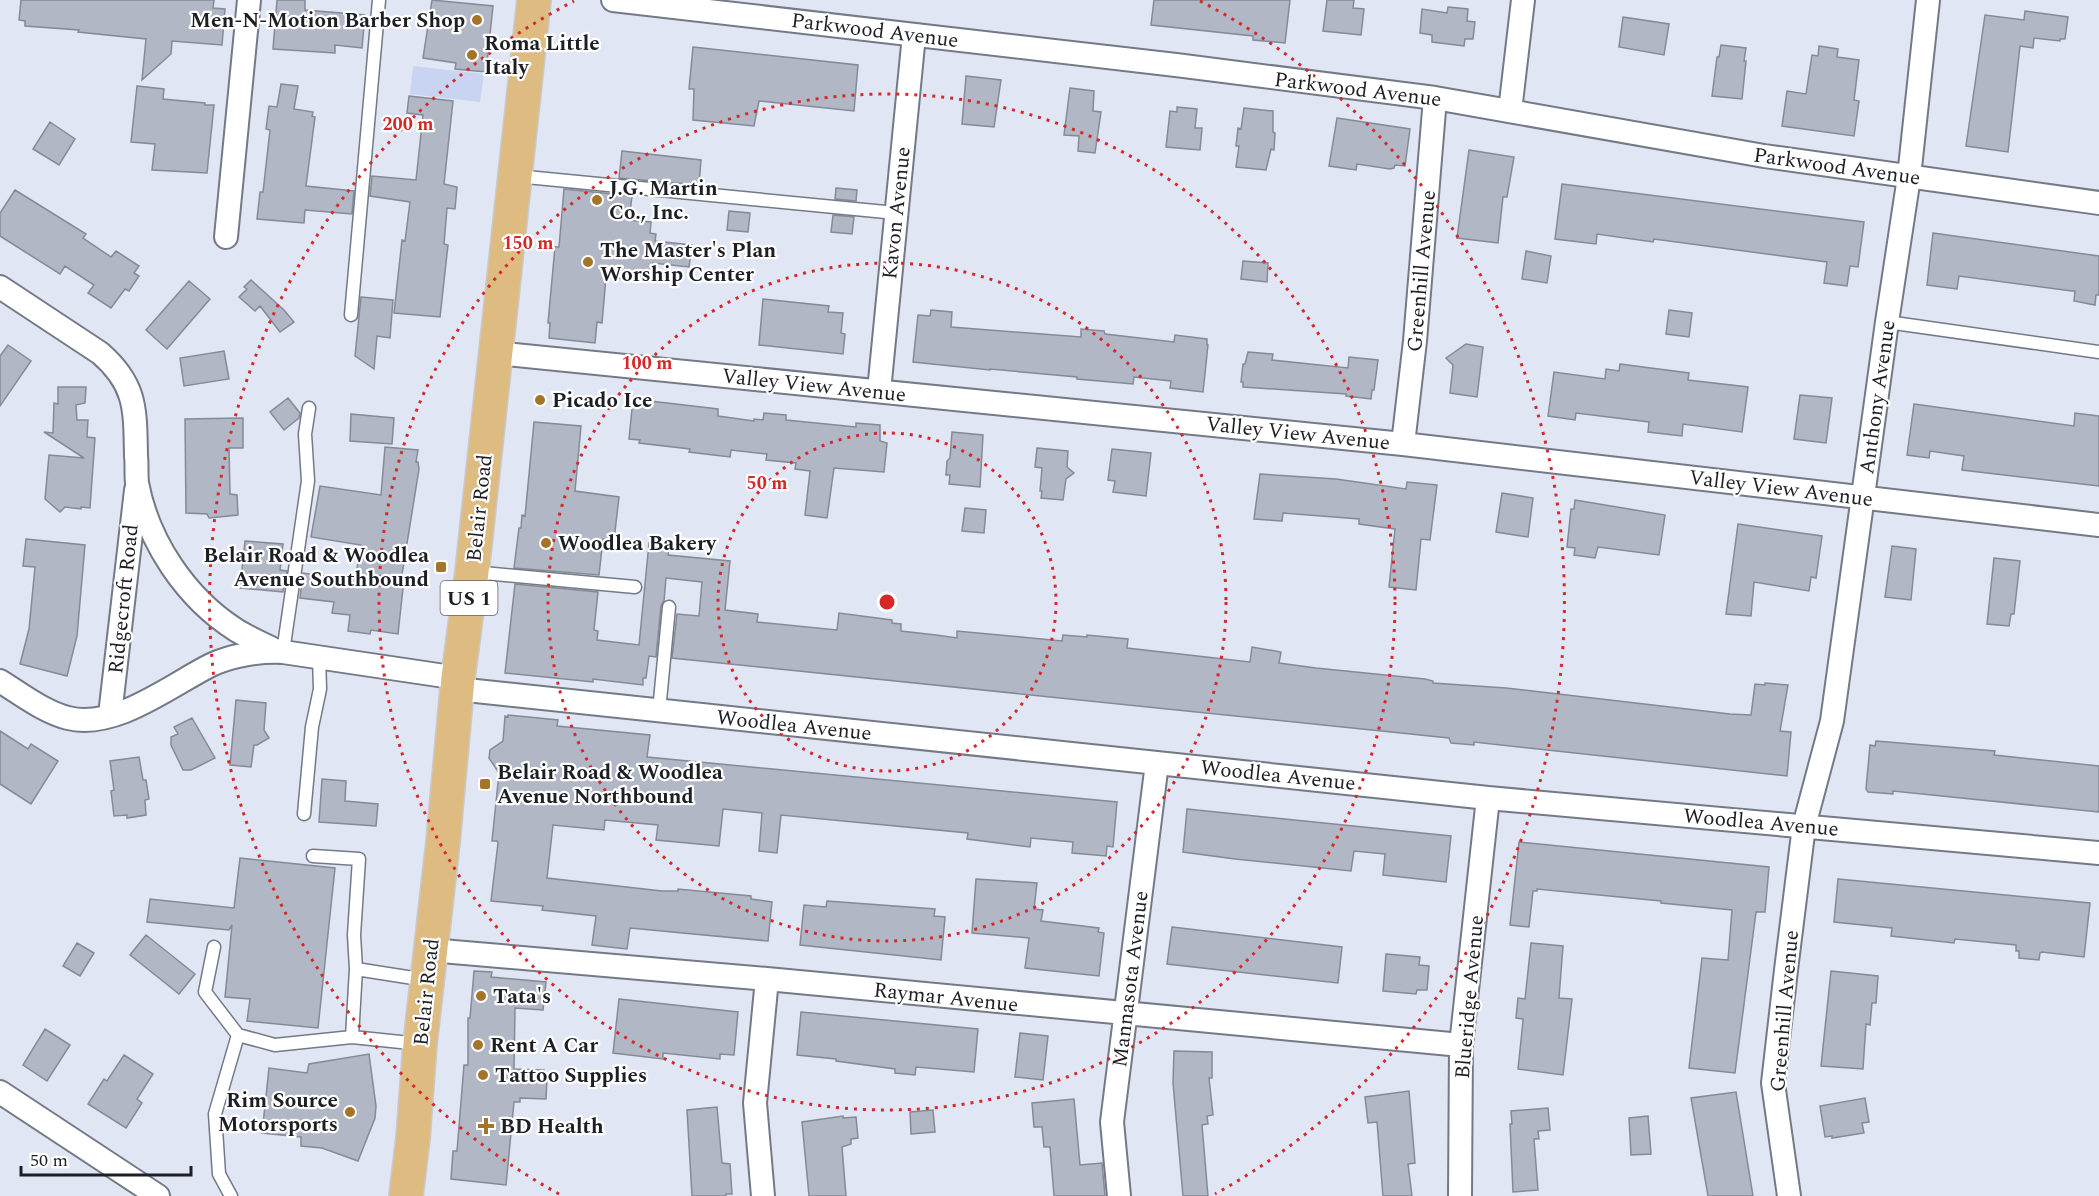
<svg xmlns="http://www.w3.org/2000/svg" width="2099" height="1196" font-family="Spectral,serif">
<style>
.green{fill:#c8d4f1}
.building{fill:#b1b7c5;stroke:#848a97;stroke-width:1.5}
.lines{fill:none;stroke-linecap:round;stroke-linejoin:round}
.service-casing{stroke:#747986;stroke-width:15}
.minor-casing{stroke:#747986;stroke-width:26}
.primary-casing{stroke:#c9c9ca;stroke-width:36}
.service{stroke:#fff;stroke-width:12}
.minor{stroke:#fff;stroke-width:22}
.primary{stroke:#debb80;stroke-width:33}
.ring{fill:none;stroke:#d62828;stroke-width:3;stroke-dasharray:3 6}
.poi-dot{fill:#a47429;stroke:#fff;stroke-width:2}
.labels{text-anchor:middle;stroke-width:4.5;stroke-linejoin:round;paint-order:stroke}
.shield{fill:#fff;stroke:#616266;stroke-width:1.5}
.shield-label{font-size:20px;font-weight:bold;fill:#1d1f24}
.poi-label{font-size:21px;font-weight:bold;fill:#1d1f24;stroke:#fff;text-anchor:start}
.street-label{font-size:21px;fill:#1d1f24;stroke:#fff}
.centre{fill:#d62828;stroke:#fff;stroke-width:3}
.ring-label{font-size:18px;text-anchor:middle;font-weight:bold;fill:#d62828;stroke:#fff;stroke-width:4.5;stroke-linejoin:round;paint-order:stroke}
</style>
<rect width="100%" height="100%" fill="#e0e6f4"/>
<path class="green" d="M413 66 484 74 480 102 410 94Z"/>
<path class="building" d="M21 0H214L213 8 225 9 222 45 172 41 171 54 142 80 146 39 78 32 79 30 25 26V21L19 20Z
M277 0H305V10L365 15 362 48 335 45V53L273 49Z
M432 0 493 6 486 72 455 69 456 63 423 58Z
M1154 0H1290L1285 43 1253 40V36L1151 25Z
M1327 0H1354L1353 8 1364 9 1361 35 1323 31Z
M1448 7 1468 9 1467 21 1475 22 1473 39H1465L1464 46 1432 42V35L1420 33 1422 9 1447 13Z
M2025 11 2068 17 2065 39H2060V41L2034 38 2033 48 2020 46 2008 152 1966 146 1985 15 2024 20Z
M1623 17 1669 24 1664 55 1619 47Z
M1721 45 1746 48 1744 61H1746L1742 99 1712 96 1717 57H1719Z
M1819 46 1838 49 1837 57 1859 60 1854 100 1859 101 1854 136 1782 126 1787 91 1806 94 1812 55 1818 56Z
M693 47 858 65 854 111 759 101 754 126 693 120 694 89H689Z
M966 76 1001 80 994 127 962 124Z
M281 84 298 86 294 109 313 112 312 116 315 117 306 186 354 191 352 214 305 210 304 223 257 219 260 192H263L270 130 266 129 269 106 277 107Z
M137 86 164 89 163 99 205 103V105H214L207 173 152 170 155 144 131 142Z
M1070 88 1094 91 1093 111 1101 112 1095 153 1078 151 1079 136 1064 135Z
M409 96 453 101 444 184 457 187 455 209 447 208 444 244 448 245 440 317 394 313 402 240 405 241 410 202 370 196 372 176 416 180 423 115 407 113Z
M1177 107 1197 109 1195 128H1202L1200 150 1166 147 1170 111 1177 112Z
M1244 108 1273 111V132L1275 133 1274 150 1271 149 1266 170 1236 167 1239 146H1236L1238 128 1241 129Z
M1337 118 1410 129 1405 166 1395 165 1394 168 1390 169 1357 164 1356 170 1329 166Z
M50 122 75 139 59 165 33 149Z
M1469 150 1514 157 1507 197H1503L1498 243 1457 238Z
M622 151 701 160 699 185 619 178Z
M1562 184 1864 222 1858 267 1850 266 1847 286 1824 283 1827 262 1654 239 1653 242 1597 234 1596 244 1555 239Z
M836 188 857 190 856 201 835 199Z
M564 189 632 196 629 220 651 222 650 233 656 234 655 241 692 245 689 267 653 263 651 282 606 277 602 323 597 322 595 343 549 338 550 323H548L555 247H559Z
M15 190 86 234 83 238 111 257 116 251 139 266 134 273 139 276 129 291 125 289 111 308 88 293 94 285 65 266 60 274 0 236V213Z
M729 211 750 213 748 232 727 230Z
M833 215 854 217 852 234 831 232Z
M1933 233 2099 256V295H2096L2095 305 2074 301 2075 291H2072L1959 276 1957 289 1927 285Z
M1526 251 1551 256 1547 283 1522 279Z
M1243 261 1268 263 1267 282 1241 279Z
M251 280 284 310 294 322 280 332 260 306 255 311 239 297 247 289 244 287Z
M189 281 210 299 167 349 146 330Z
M361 297 393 300 390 338 377 336 374 369 355 356Z
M763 299 829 306 828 312 843 313 841 333 845 334 843 354 759 345Z
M931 310 952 312 951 327 1081 337V329L1104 331 1105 334 1174 342 1175 335 1207 339V345H1208L1203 392 1170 388 1171 381 1134 377 1133 384 1077 379V377L990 369V370L913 362 918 315 930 316Z
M1669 310 1692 313 1689 337 1666 334Z
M1466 344 1483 347 1477 397 1450 393 1453 365 1446 358Z
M8 345 31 361 0 406V356Z
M224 351 229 379 184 386 180 358Z
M1248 352 1273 354 1272 360 1348 368 1349 357 1378 360 1374 390H1372L1371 399 1346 396V394L1243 387V382H1241L1243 364H1245Z
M1620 364 1689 373 1688 380 1748 387 1742 432 1683 424 1682 436 1648 432 1649 422 1576 413 1575 420 1548 416 1554 372 1605 379 1606 369 1619 371Z
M58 387H86L85 403 76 405 77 420H88L87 437 95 438 90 508 81 507V509L65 507 60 512 45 499 49 455 84 458 44 432 53 433 54 403 58 404Z
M1800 395 1832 398 1826 443 1794 439Z
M288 398 300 413 299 418 284 430 270 412Z
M633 399 718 409V416L754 421V419L763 420 764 413 786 415V420L856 427V423L880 425V441L887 443 884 472 834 468 827 518 805 515 810 471 795 469 796 463 766 460 767 454 731 450 730 457 689 452 690 449 639 443 640 440 629 439Z
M1914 404 2074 426 2075 413 2099 416V486L1962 470 1964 456 1930 451 1929 458 1907 455Z
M351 414 394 418 392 444 350 441Z
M243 418V448H229L230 494 237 495 238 515 209 518 207 514 186 513 185 419Z
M534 422 581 426 575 491 619 497 614 540 603 539 599 575 514 568 519 528H521L522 515 525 516Z
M952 432 983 435 980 487 949 484 950 475H946L947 461 950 458Z
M385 447 418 450 416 462H418L419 469 400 587 403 588 398 634 371 630 370 634 348 631 350 615 332 613 334 602 300 598 303 573 355 580 361 545 311 537 320 486 381 495Z
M1037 448 1068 451 1067 467 1074 473 1066 479 1063 500 1041 498 1042 491H1040L1042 468 1035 467Z
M1112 449 1151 453 1146 496 1113 492 1115 481 1108 480Z
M1260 474 1336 479 1406 489 1407 482 1437 485 1430 540 1421 539 1416 590 1389 587 1395 529 1359 524V519L1283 513 1282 521 1254 519Z
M1502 493 1533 498 1528 537 1496 532Z
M1575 500 1665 515 1659 555 1598 547 1595 558 1574 555 1575 548 1567 547 1571 509H1574Z
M965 508 986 510 984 533 962 531Z
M1738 524 1822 536 1816 578 1811 577 1809 591 1754 582 1751 616 1726 614Z
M26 539 85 545 77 636 67 676 20 664 29 629 35 567 23 566Z
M245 541 283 544 280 570 287 571 283 592 240 588Z
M649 543 669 545 668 555 730 561 725 610 758 614 757 622 837 630 839 613 892 620V623L901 624V631L936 635 957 638V631L1062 641 1063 635 1087 637V635L1128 639 1127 648 1250 662 1252 647 1281 652 1279 663 1316 668 1425 679 1433 681V683L1506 688 1730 714 1751 715 1755 684 1765 685V683L1788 685 1780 731 1791 732 1787 776 1474 742V745L1451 743 1449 738 672 658 677 614 699 616 702 582 666 578 664 601 661 606 656 657 649 656 646 678H643V685L593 679V682L505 673 515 584 598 592 594 630 598 631 597 640 639 645Z
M1892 546 1916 549 1911 600 1885 597Z
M1994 558 2020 561 2014 614H2011L2009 626 1987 624Z
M236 700 266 703 264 730 269 738 257 745H254L251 767 230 765Z
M508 715 558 720 557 726 650 735 647 757 1117 802 1113 847 1107 846 1106 856 1072 853 1073 842 1031 838 1030 847 967 839 968 833 781 815 777 853 759 851 762 813 723 809 719 846 656 840 658 825 605 820 604 830 553 825 547 878 662 891H678V889L751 896V899L772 902 768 941 630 928 627 949 592 945 596 916 542 910 543 906 491 901 498 843 497 841H492L499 773 489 758 490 750 503 741 505 716 508 717Z
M192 718 215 758 191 770H183L171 745V737L178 734 174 727Z
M0 731 28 749 31 744 58 761 31 804 0 784Z
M1876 741 1995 751 1994 755 2099 766V812L1893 791V794L1868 792 1866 789 1870 745 1875 746Z
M139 757 143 780H146L149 799 145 800 146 815 127 818V815L114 816 111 791 114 790 110 761Z
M322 779 346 781 345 801 378 804 376 826 319 822Z
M1187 809 1451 836 1446 882 1383 875 1385 854 1354 851 1351 871 1235 859 1183 852Z
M1519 842 1769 867 1765 912H1756L1735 1073 1689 1068 1702 958 1728 960 1732 910 1661 903V901L1537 889V891H1533L1529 927 1510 925Z
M240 858 335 868 318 1028 247 1021 250 999 225 997 232 925 229 930 147 922 150 899 234 908Z
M976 879 1037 883 1034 909 1043 910 1041 921 1099 928 1098 932 1104 933 1099 976 1025 968 1029 938 972 933Z
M1838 879 2090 903 2084 957 2042 952 2040 953 2039 960 2019 958V951H2016V945L1955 939 1954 943 1891 936 1892 928 1834 922Z
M827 901 935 909 934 916 945 917 941 960 800 945 804 905 826 907Z
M1172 927 1342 947 1338 983 1167 964Z
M146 935 195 974 179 994 130 955Z
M77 943 94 953 80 976 63 966Z
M1531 943 1563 946 1559 998 1572 999 1563 1075 1518 1069 1523 1021V1019L1516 1018 1518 998 1525 999Z
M1386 954 1420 957 1419 965 1429 966 1427 990H1417L1416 994 1383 991Z
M474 971 492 972 491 977 546 982 543 1010 515 1008 514 1069 544 1070V1079H547L546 1099 520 1098V1102H514L506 1185 451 1179 453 1151H457L464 1065H468V1018H470Z
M1831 971 1878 976 1876 1003H1872L1870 1025 1866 1024 1863 1069 1821 1066Z
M619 999 738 1012 734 1055 720 1054V1059L663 1053V1059L613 1053Z
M801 1012 978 1029 974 1072 916 1067 915 1075 895 1073V1069L836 1061V1059L797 1055Z
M45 1029 70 1045 47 1081 23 1065Z
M1020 1033 1048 1036 1043 1080 1015 1077Z
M1174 1051 1212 1052V1078H1209L1213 1115 1207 1116 1208 1124 1202 1125 1208 1196H1183L1173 1083Z
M369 1054 376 1106 375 1118 358 1161 322 1148 301 1146V1137L262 1133 269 1068 307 1073 309 1064Z
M124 1055 153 1074 137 1099 142 1103 126 1128 88 1104 104 1079 107 1081Z
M1409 1091 1415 1163 1408 1164 1412 1196H1383L1377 1122 1368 1123 1365 1097Z
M1736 1092 1753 1196H1708L1691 1098Z
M1865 1098 1869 1122 1862 1123 1864 1133 1832 1138V1136L1825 1137 1820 1106Z
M1074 1099 1080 1165 1102 1163 1105 1196H1054L1050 1147H1044L1042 1127H1034L1032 1103Z
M717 1107 722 1163 730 1164 732 1194H726V1196H692L687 1110Z
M1548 1108 1550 1130 1538 1131 1539 1139H1534L1538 1190 1513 1192 1510 1124H1512L1511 1111Z
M933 1110 935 1132 911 1134 910 1112Z
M843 1116V1118L856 1117 858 1138 851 1139V1144L842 1147 846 1196H809L802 1122Z
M1648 1116 1651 1154 1631 1155 1629 1118Z"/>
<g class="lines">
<g class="service-casing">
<path id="service" d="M516 176 896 213
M351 315 379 0
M1887 322 2099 352
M473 572 635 587
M283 652 308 481 305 434 309 408
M659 711 669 607
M304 814 312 727 320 689 319 657
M313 856 359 859 354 935 356 969
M214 947 205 992 238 1035 275 1045 352 1037
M420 1044 352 1037 356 969 426 980
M231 1196 219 1174 215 1114 238 1035"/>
</g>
<g class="minor-casing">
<path id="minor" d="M613 0 1176 65 1435 98 1764 156 2099 203
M1510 111 1523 0
M226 237 249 0
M0 287 100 353C137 385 135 410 136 456 137 464 136 474 137 483 148 542 186 598 236 630 249 638 263 644 277 651
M496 353 1403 444 2099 525
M879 391 914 35
M1403 444 1415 341 1435 98
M0 681C21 694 44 712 68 718 115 730 171 685 211 665 232 655 260 651 283 652L458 678
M457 689 1488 798 2099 853
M110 715 136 490
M430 950 767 979 1461 1045
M0 1092 158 1196
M763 1196 755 1103 767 979
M1119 1196 1112 1122 1157 763
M1460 1196 1461 1045 1488 798
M1789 1196 1773 1083 1786 970 1804 826 1832 721 1887 322 1909 177 1928 0"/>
</g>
<g class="primary-casing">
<path id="primary" d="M406 1196 413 1138 420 1044 443 842 458 678 472 572 534 0"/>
</g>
<use href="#service" class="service"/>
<use href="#minor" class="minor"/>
<use href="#primary" class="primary"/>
</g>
<g class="ring">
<circle cx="887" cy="602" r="169"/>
<circle cx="887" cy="602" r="339"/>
<circle cx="887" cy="602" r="508"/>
<path d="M559 1194A677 677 0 0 1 574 1M1200 1A677 677 0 0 1 1215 1194"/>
</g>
<g class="poi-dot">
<circle cx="477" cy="20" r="6"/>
<circle cx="472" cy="55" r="6"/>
<circle cx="597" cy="200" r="6"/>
<circle cx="588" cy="262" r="6"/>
<circle cx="540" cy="400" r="6"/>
<circle cx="546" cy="543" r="6"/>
<rect x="435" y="561" width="12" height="12" rx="3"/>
<rect x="479" y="778" width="12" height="12" rx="3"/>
<circle cx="481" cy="996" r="6"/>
<circle cx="478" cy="1045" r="6"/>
<circle cx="483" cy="1075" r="6"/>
<circle cx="350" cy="1112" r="6"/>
<path d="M483 1117h6v6h6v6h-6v6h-6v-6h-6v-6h6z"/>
</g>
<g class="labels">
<rect class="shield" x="440.5" y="581" width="57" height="34" rx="4.5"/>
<g class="shield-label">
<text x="469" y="605">US 1</text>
</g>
<g class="poi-label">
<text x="465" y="27" text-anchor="end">Men-N-Motion Barber Shop</text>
<text x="484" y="50">Roma Little<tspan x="484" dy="24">Italy</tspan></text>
<text x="609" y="195">J.G. Martin<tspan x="609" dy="24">Co., Inc.</tspan></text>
<text x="600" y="257">The Master's Plan<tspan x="600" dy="24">Worship Center</tspan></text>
<text x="552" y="407">Picado Ice</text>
<text x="558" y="550">Woodlea Bakery</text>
<text x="429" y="562" text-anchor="end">Belair Road &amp; Woodlea<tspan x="429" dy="24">Avenue Southbound</tspan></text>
<text x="497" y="779">Belair Road &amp; Woodlea<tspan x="497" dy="24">Avenue Northbound</tspan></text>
<text x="493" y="1003">Tata's</text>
<text x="490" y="1052">Rent A Car</text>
<text x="495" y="1082">Tattoo Supplies</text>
<text x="338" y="1107" text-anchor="end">Rim Source<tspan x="338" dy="24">Motorsports</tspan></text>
<text x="500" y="1133">BD Health</text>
</g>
<g class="street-label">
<text transform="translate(875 30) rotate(7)" y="7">Parkwood Avenue</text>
<text transform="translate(1358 89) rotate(7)" y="7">Parkwood Avenue</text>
<text transform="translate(1837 166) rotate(8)" y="7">Parkwood Avenue</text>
<text transform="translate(896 213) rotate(-84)" y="7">Kavon Avenue</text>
<text transform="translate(1421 271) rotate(-85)" y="7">Greenhill Avenue</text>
<text transform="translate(814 385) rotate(6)" y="7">Valley View Avenue</text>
<text transform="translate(1877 397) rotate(-82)" y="7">Anthony Avenue</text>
<text transform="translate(1298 433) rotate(6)" y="7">Valley View Avenue</text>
<text transform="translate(1781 488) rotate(7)" y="7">Valley View Avenue</text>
<text transform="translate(479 508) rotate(-84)" y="7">Belair Road</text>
<text transform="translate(123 599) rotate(-84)" y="7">Ridgecroft Road</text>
<text transform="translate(794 725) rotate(6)" y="7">Woodlea Avenue</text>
<text transform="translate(1278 775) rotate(6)" y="7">Woodlea Avenue</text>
<text transform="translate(1761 822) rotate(5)" y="7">Woodlea Avenue</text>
<text transform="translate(1130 979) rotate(-83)" y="7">Mannasota Avenue</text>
<text transform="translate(426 992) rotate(-84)" y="7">Belair Road</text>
<text transform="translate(946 997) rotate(6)" y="7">Raymar Avenue</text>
<text transform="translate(1469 997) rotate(-85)" y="7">Blueridge Avenue</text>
<text transform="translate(1784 1011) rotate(-85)" y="7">Greenhill Avenue</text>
</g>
</g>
<circle cx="887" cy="602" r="9" class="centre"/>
<g class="ring-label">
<text x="408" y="130">200 m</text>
<text x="528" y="249">150 m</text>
<text x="647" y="369">100 m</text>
<text x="767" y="489">50 m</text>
</g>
<path d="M21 1166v9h170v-9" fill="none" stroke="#1d1f24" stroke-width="3"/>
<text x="30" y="1166" font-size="18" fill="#1d1f24" stroke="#ffffff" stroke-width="4.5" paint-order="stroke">50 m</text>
</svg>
